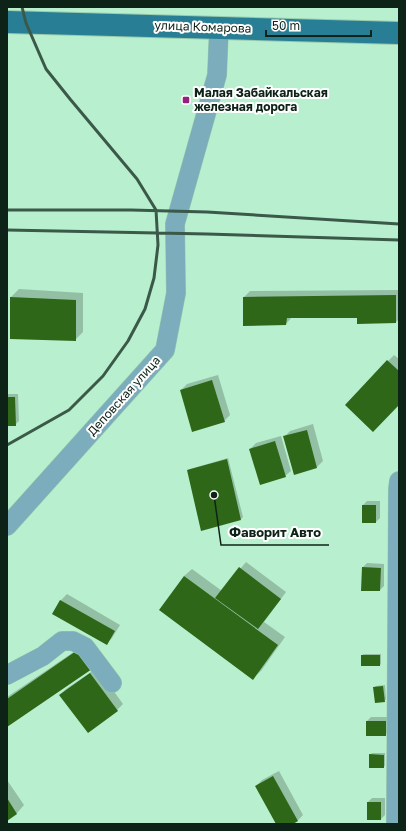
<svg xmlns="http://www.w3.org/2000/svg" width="406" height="831" font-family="'Golos Text',sans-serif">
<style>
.shadow{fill:#0003}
.building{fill:#2e6717}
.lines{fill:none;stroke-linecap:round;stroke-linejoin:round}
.minor-casing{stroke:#99caad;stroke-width:20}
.major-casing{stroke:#99caad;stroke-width:24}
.minor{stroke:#7cadbc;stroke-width:19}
.major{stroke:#287e94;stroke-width:22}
.rail{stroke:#3b5948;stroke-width:3}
.poi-dot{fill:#96207d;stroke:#fff;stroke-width:1.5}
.labels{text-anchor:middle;stroke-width:4;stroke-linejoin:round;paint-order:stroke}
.street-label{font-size:12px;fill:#0e2318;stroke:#fff}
.poi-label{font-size:12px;font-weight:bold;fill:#0e2318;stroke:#fff;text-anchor:start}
.leader{fill:none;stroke:#0e2318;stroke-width:1.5}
.callout-dot{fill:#0e2318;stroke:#fff;stroke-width:1.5}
.callout-label{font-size:13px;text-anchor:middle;font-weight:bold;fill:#0e2318;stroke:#fff;stroke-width:4;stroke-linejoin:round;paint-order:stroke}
</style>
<rect width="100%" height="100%" fill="#b8efce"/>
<path class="shadow" d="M19 289 83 293V332L75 340 11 338V297Z
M399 290V319L396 322H358V317H292L286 324 244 297 250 291Z
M394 355 399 359V403L346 404Z
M218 375 230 415 224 421 181 390 187 384Z
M7 394H18L19 421 15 425H7Z
M313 424 323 461 317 467 294 474 284 437 290 431Z
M281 436 291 471 285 476 250 449 256 443Z
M228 458 243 517 241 519 202 530 188 470 190 469Z
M367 501H380V518L376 522 363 505Z
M246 562 286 592 264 622 285 637 261 671 253 678 184 576 192 569 222 591Z
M367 563 384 564V586L380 590 363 567Z
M67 594 120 625 112 638 106 644 53 614 61 600Z
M87 643 7 725V697Z
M364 654H381V664L380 665 362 655Z
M97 668 123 704 117 710 60 695 66 689Z
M385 685 386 699 384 701 374 688 376 686Z
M371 717H389V731L385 735H367V721Z
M372 753H385V766L383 767 370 755Z
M279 771 303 815 297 821 291 824H277L256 786 262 780Z
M7 780 24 805 17 813 7 820Z
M372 798H385V815L381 819 368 802Z"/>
<path class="building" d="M396 295V323L357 324V318H287L286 325 243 326V297Z
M10 297 76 300V341L10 339Z
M387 360 399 371V405L373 432 345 405Z
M212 380 225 422 192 432 180 390Z
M7 397H15L16 426H7Z
M307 430 317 468 294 475 283 436Z
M275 441 286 477 260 485 249 449Z
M227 459 241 520 201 531 187 470Z
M362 505H376V523H362Z
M239 567 281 599 258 629 215 598Z
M362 567 381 568 380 591H361Z
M184 576 278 645 253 680 159 610Z
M60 600 115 631 107 645 52 614Z
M79 649 92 669 7 727V699Z
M361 655H380V666H361Z
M90 673 118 711 88 733 59 695Z
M383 686 385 702 375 703 373 687Z
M366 721H386V736H366Z
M369 754 384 755V768H369Z
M273 776 298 821 293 824H276L255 786Z
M7 798 17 814 7 821Z
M367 802H381V820H367Z"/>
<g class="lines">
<g class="minor-casing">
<path id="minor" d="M7 526 165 350 176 293 175 224 217 75 219 28
M7 675 43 656 62 641H73L85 647 112 683
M396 824 398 489 399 481"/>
</g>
<g class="major-casing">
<path id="major" d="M7 22 399 33"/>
</g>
<use href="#minor" class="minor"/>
<use href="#major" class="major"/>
<path class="rail" d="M7 210H131L207 212 399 224
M7 230 207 234 399 240
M7 445 69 410 103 376 128 341 145 309 154 278 158 245 156 210 137 179 70 99 46 69 26 23 22 7"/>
</g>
<rect class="poi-dot" x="182" y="96" width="8" height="8" rx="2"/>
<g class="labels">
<g class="street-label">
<text transform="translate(203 27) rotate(2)" y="4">улица Комарова</text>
<text transform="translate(124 396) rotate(-48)" y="4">Деповская улица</text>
</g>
<g class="poi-label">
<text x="194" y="97">Малая Забайкальская<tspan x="194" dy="14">железная дорога</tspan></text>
</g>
</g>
<path class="leader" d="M214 495L221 545H329"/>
<circle class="callout-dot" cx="214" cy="495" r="4"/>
<g class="callout-label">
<text x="275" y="537">Фаворит Авто</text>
</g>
<rect width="406" height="831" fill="none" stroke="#0e2318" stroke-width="16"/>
<path d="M266 30v6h105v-6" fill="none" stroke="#0e2318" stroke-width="2"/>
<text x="272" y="30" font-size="12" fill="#0e2318" stroke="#ffffff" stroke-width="3" paint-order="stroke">50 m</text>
</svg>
